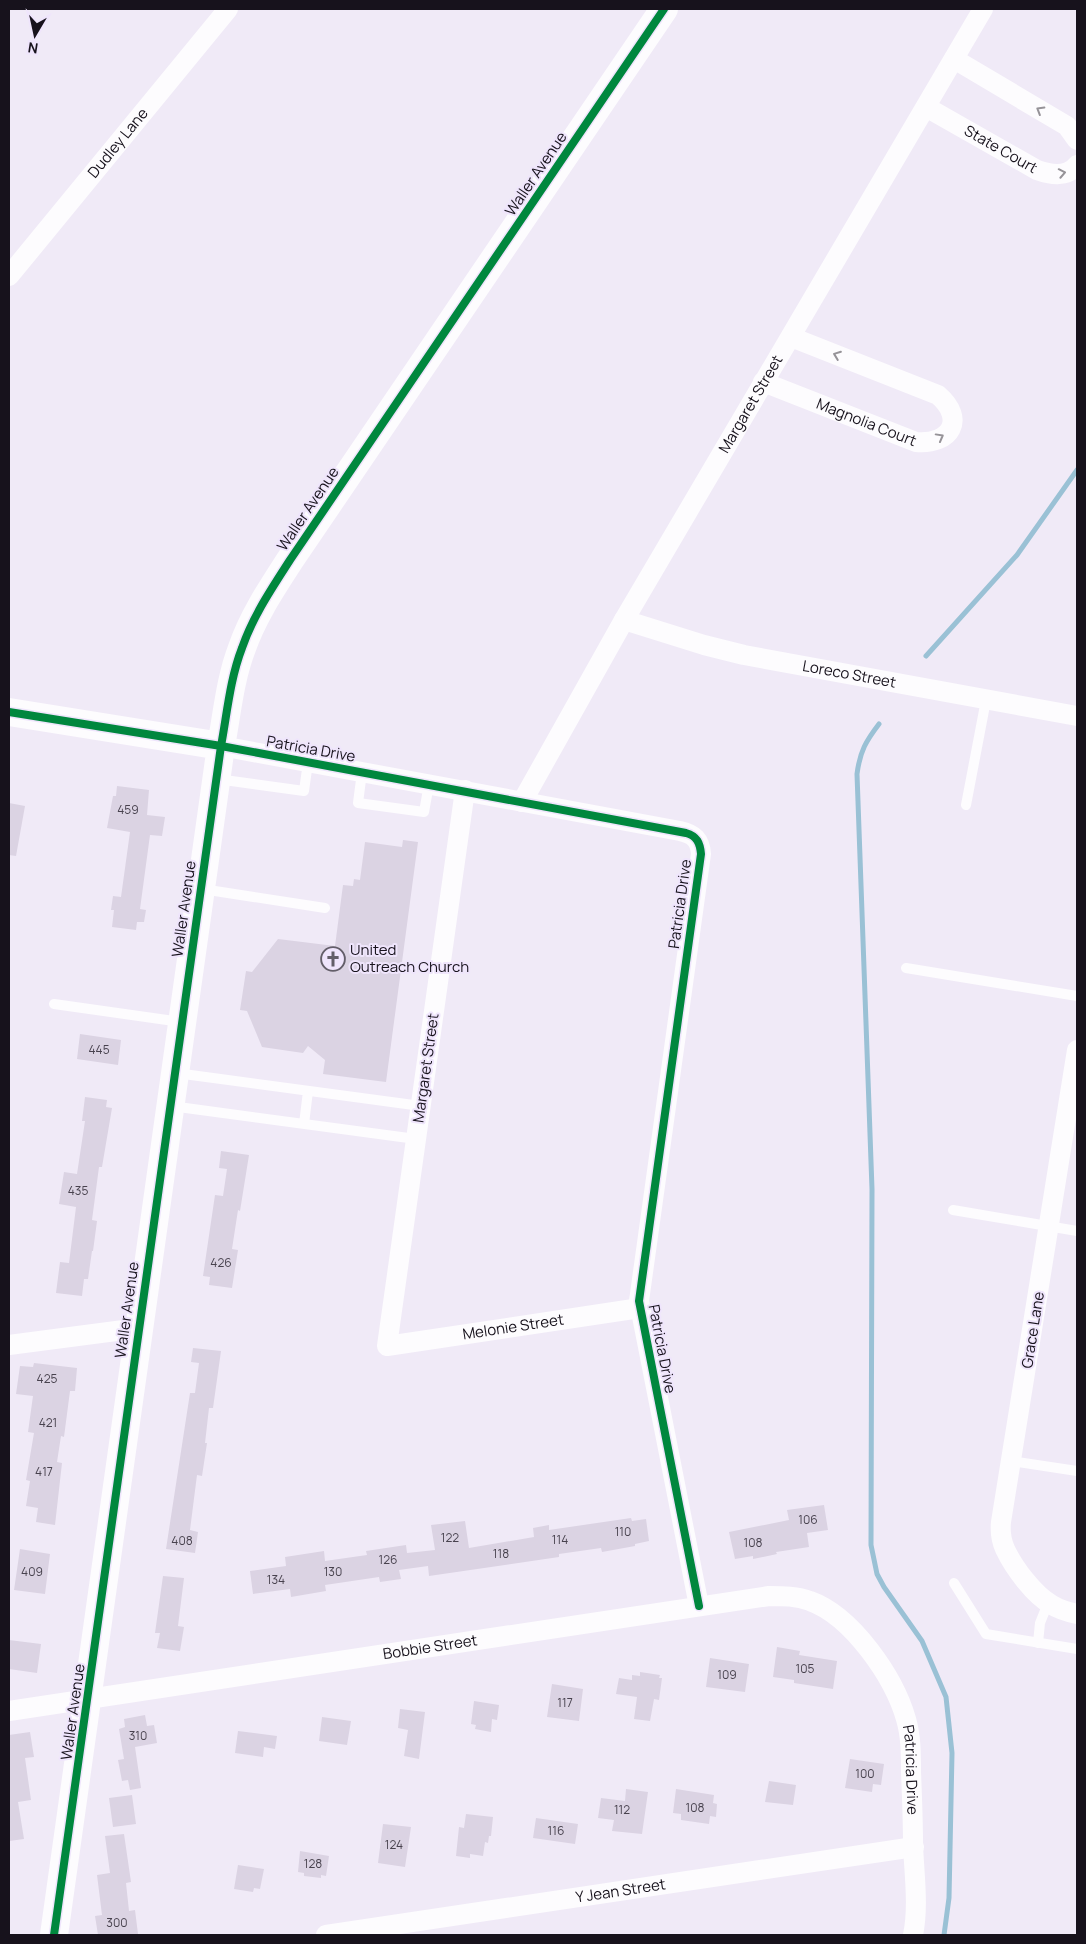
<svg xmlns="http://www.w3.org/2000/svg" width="1086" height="1944" font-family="Manrope,sans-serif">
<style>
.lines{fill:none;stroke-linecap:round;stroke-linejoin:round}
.stream{stroke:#9ac1d5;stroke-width:5}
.building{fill:#dbd3e3}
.lane{stroke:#fdfcfe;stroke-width:10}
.street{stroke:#fdfcfe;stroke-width:20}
.secondary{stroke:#fdfcfe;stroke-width:28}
.cycleway-casing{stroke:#efe5fc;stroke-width:11}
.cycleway{stroke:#00873e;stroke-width:8}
.oneway{stroke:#969398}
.labels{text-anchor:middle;stroke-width:4;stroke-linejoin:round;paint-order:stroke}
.number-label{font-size:12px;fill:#48424e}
.street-label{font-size:15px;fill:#17121c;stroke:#efe5fc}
.poi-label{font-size:15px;fill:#17121c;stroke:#efe5fc;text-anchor:start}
</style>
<rect width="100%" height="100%" fill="#f0eaf7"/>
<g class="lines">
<path class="stream" d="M926 656 1017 555 1077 470
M879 724C866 741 860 751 857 774L872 1189 871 1545 877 1574 884 1587 922 1641 946 1697 952 1753 949 1898 944 1935"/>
</g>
<path class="building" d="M117 786 149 790 147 815 165 817 162 836 150 835 140 909 146 910 144 922H137L136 930 112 927 114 910H111L113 896 121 897 130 832 107 828 113 796H116Z
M9 803 25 806 16 856 9 855Z
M403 840 418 842 386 1082 323 1074 325 1060 308 1046 303 1053 262 1047 247 1011 240 1010 246 971 252 972 278 939 335 946 343 885 353 886 354 879 360 880 365 842 402 847Z
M80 1034 121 1040 118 1065 77 1059Z
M85 1097 107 1100 106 1107 112 1108 102 1167H99L92 1220 97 1221 93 1251H92L88 1279H84L82 1296 56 1293 60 1262 69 1263 76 1207 59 1204 64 1172 77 1174 85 1121H82Z
M221 1151 249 1155 240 1211 238 1210 232 1249 238 1250 232 1288 209 1285 210 1277 203 1276 215 1195 223 1196 227 1169 219 1168Z
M193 1348 221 1351 213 1408H209L205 1443H207L202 1476 197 1475 190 1530 198 1532 195 1553 166 1549 190 1393H195L199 1363 191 1362Z
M34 1363 77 1368 75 1391H70L64 1437 61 1436 57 1462 62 1463 55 1525 36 1522 38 1508 26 1506 30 1481 26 1480 34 1433 28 1432 33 1396 16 1394 20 1366 33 1367Z
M824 1505 828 1530 807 1533 809 1547 776 1552 777 1554 753 1559V1556L735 1559 729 1532 789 1520 787 1510Z
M631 1518 632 1521 646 1519 649 1541 635 1544V1546L602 1552 601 1548 559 1554V1557L429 1576 428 1566 399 1570 401 1579 380 1582 379 1577 325 1585 326 1591 291 1597 290 1589 253 1594 250 1571 286 1566 285 1557 324 1551 325 1561 367 1555 366 1551 406 1545 407 1553 435 1550 431 1525 465 1521 469 1548 534 1537 533 1528 549 1525V1530Z
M20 1549 50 1554 45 1594 14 1590Z
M163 1576 184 1578 178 1626 184 1627 180 1651 157 1648 160 1633H155Z
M9 1640 41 1644 37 1673 9 1669Z
M777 1647 800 1651 799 1655 837 1661 833 1689 794 1683V1680L773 1677Z
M710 1658 749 1664 745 1692 706 1687Z
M640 1672 660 1675 659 1678H662L659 1700 654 1699 650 1721 634 1719 637 1697 616 1694 619 1678 632 1680V1675L640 1676Z
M552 1684 583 1689 579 1721 547 1717Z
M474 1701 499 1705 497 1720 492 1719 491 1732 475 1729 476 1725 471 1724Z
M400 1709 425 1712 419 1759 404 1756 408 1730 398 1728Z
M145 1715 147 1726 154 1725 157 1743 135 1747 141 1788 130 1790 128 1780 122 1781 118 1760 124 1759 119 1729 125 1727 124 1719Z
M322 1717 351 1721 347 1745 319 1741Z
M238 1731 277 1736 275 1749 264 1747 263 1757 235 1753Z
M30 1732 34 1757 25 1758 31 1800 18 1802 24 1839 9 1841V1735Z
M850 1759 884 1764 881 1785 873 1784 872 1792 845 1788Z
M769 1781 796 1785 793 1805 765 1802Z
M626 1789 648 1792 642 1834 612 1831 614 1820 598 1818 601 1798 625 1801Z
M676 1789 714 1795 713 1803 717 1804 716 1817 710 1816 709 1824 681 1820V1814L673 1813Z
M132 1795 136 1824 113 1827 109 1798Z
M466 1814 493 1817 491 1836H489L488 1843 485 1842 483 1856 470 1854V1858L456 1856 459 1827 464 1828Z
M536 1818 578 1824 575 1844 533 1838Z
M383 1824 411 1827 405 1867 378 1863Z
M124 1834 131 1882 126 1883 129 1911 135 1910 138 1934 98 1935 95 1916 102 1915 97 1875 110 1873 105 1836Z
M300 1851 329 1856 326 1876 321 1875V1878L304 1876V1873L298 1872Z
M238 1865 264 1869 260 1889 254 1888 253 1892 234 1889Z"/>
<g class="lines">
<path class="lane" d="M362 772 358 803 424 812 429 784
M217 779 304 791 308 762
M966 805 986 700
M202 889 325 908
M906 968 1077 996
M54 1004 181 1022
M176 1073 421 1106
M171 1106 416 1139
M304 1124 308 1091
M953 1210 1077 1231
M1011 1461 1077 1471
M954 1583 986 1634 1077 1649
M1038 1643 1040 1623 1048 1603"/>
<g class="street">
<path d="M954 59 1067 126 1077 140"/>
<path id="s1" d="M926 107 1037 170C1051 175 1067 178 1077 165"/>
<path id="s2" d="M9 276 228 9"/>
<path id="s3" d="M763 382 916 442C951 445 966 419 938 395L791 337"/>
<path id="s4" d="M624 620 704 645 744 655 1077 716"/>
<path d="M221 746 680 831C694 834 700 840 701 854L639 1301 699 1606"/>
<path id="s5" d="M465 790 387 1346 640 1308"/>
<path id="s6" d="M522 802 624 620 983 9"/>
<path d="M1077 1050 1001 1522C1000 1532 1001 1540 1005 1549 1014 1568 1034 1595 1052 1605 1060 1610 1068 1612 1077 1614"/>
<path d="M9 1345 139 1328"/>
<path id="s7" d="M9 1711 769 1596C783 1596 797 1596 810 1601 852 1616 894 1677 906 1719 911 1736 911 1754 911 1772 912 1796 913 1820 913 1844 914 1873 919 1906 913 1935"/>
<path id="s8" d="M326 1935 914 1847"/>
</g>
<path class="secondary" d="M9 712 221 746
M54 1935 221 746C227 714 230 679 242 648 253 616 272 588 290 560L664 9"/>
<g class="cycleway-casing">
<path id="cycleway" d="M9 712 221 746 686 833C697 836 700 843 701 854L639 1301 699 1606
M54 1935 221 746C227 714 230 679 242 648 253 616 272 588 290 560L664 9"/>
</g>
<use href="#cycleway" class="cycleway"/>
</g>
<defs><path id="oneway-chevron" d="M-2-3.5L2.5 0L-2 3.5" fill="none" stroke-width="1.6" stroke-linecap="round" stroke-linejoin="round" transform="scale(1.25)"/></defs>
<g class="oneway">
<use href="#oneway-chevron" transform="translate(1040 110) rotate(-149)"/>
<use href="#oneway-chevron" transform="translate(1062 173) rotate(-11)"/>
<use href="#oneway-chevron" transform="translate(837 355) rotate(-159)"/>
<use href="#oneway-chevron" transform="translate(940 437) rotate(-29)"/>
</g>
<defs>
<g id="church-ring" transform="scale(1.25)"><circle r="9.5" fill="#efe5fc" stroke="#635e69" stroke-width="1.5"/><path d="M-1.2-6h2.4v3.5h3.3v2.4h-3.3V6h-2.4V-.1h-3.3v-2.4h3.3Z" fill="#635e69"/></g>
</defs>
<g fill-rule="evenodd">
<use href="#church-ring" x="333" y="959"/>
</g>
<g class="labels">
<g class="number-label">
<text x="128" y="814">459</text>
<text x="99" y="1054">445</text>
<text x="78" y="1195">435</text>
<text x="221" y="1267">426</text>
<text x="47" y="1383">425</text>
<text x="48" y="1427">421</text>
<text x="44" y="1476">417</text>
<text x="808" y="1524">106</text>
<text x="623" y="1536">110</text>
<text x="450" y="1542">122</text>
<text x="560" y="1544">114</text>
<text x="182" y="1545">408</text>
<text x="753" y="1547">108</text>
<text x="501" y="1558">118</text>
<text x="388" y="1564">126</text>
<text x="32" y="1576">409</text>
<text x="333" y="1576">130</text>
<text x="276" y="1584">134</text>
<text x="805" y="1673">105</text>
<text x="727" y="1679">109</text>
<text x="565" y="1707">117</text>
<text x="138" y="1740">310</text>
<text x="865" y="1778">100</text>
<text x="695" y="1812">108</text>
<text x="622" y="1814">112</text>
<text x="556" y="1835">116</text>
<text x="394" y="1849">124</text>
<text x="313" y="1868">128</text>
<text x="117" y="1927">300</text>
</g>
<g class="street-label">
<text dy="5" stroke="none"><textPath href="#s2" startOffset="172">Dudley Lane</textPath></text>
<text dy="5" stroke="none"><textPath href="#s1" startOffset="86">State Court</textPath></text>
<text transform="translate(536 174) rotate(-56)" y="5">Waller Avenue</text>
<text dy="5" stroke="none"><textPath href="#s6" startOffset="459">Margaret Street</textPath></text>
<text dy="5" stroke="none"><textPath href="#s3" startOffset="111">Magnolia Court</textPath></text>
<text transform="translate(308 509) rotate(-56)" y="5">Waller Avenue</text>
<text dy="5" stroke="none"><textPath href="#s4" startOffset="232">Loreco Street</textPath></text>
<text transform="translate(311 749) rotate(10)" y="5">Patricia Drive</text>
<text transform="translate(680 904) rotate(-82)" y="5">Patricia Drive</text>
<text transform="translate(184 909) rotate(-82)" y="5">Waller Avenue</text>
<text transform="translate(426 1068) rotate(-82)" y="5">Margaret Street</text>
<text transform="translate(127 1310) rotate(-82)" y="5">Waller Avenue</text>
<text dy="5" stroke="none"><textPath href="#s5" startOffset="689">Melonie Street</textPath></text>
<text transform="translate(1033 1330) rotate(-81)" y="5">Grace Lane</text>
<text transform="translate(662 1349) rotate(79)" y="5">Patricia Drive</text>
<text dy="5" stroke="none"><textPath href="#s7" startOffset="426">Bobbie Street</textPath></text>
<text transform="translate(73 1712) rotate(-82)" y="5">Waller Avenue</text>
<text dy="5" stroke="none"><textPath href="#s7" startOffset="1018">Patricia Drive</textPath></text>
<text dy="5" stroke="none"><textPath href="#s8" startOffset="298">Y Jean Street</textPath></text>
</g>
<g class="poi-label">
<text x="350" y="955">United<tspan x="350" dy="17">Outreach Church</tspan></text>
</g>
</g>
<rect width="1086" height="1944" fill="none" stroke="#17121c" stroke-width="20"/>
<g transform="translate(35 35) rotate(189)" stroke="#efe5fc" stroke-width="4" paint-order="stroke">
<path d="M0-4L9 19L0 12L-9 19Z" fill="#17121c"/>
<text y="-8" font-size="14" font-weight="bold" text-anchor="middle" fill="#17121c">N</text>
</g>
</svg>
